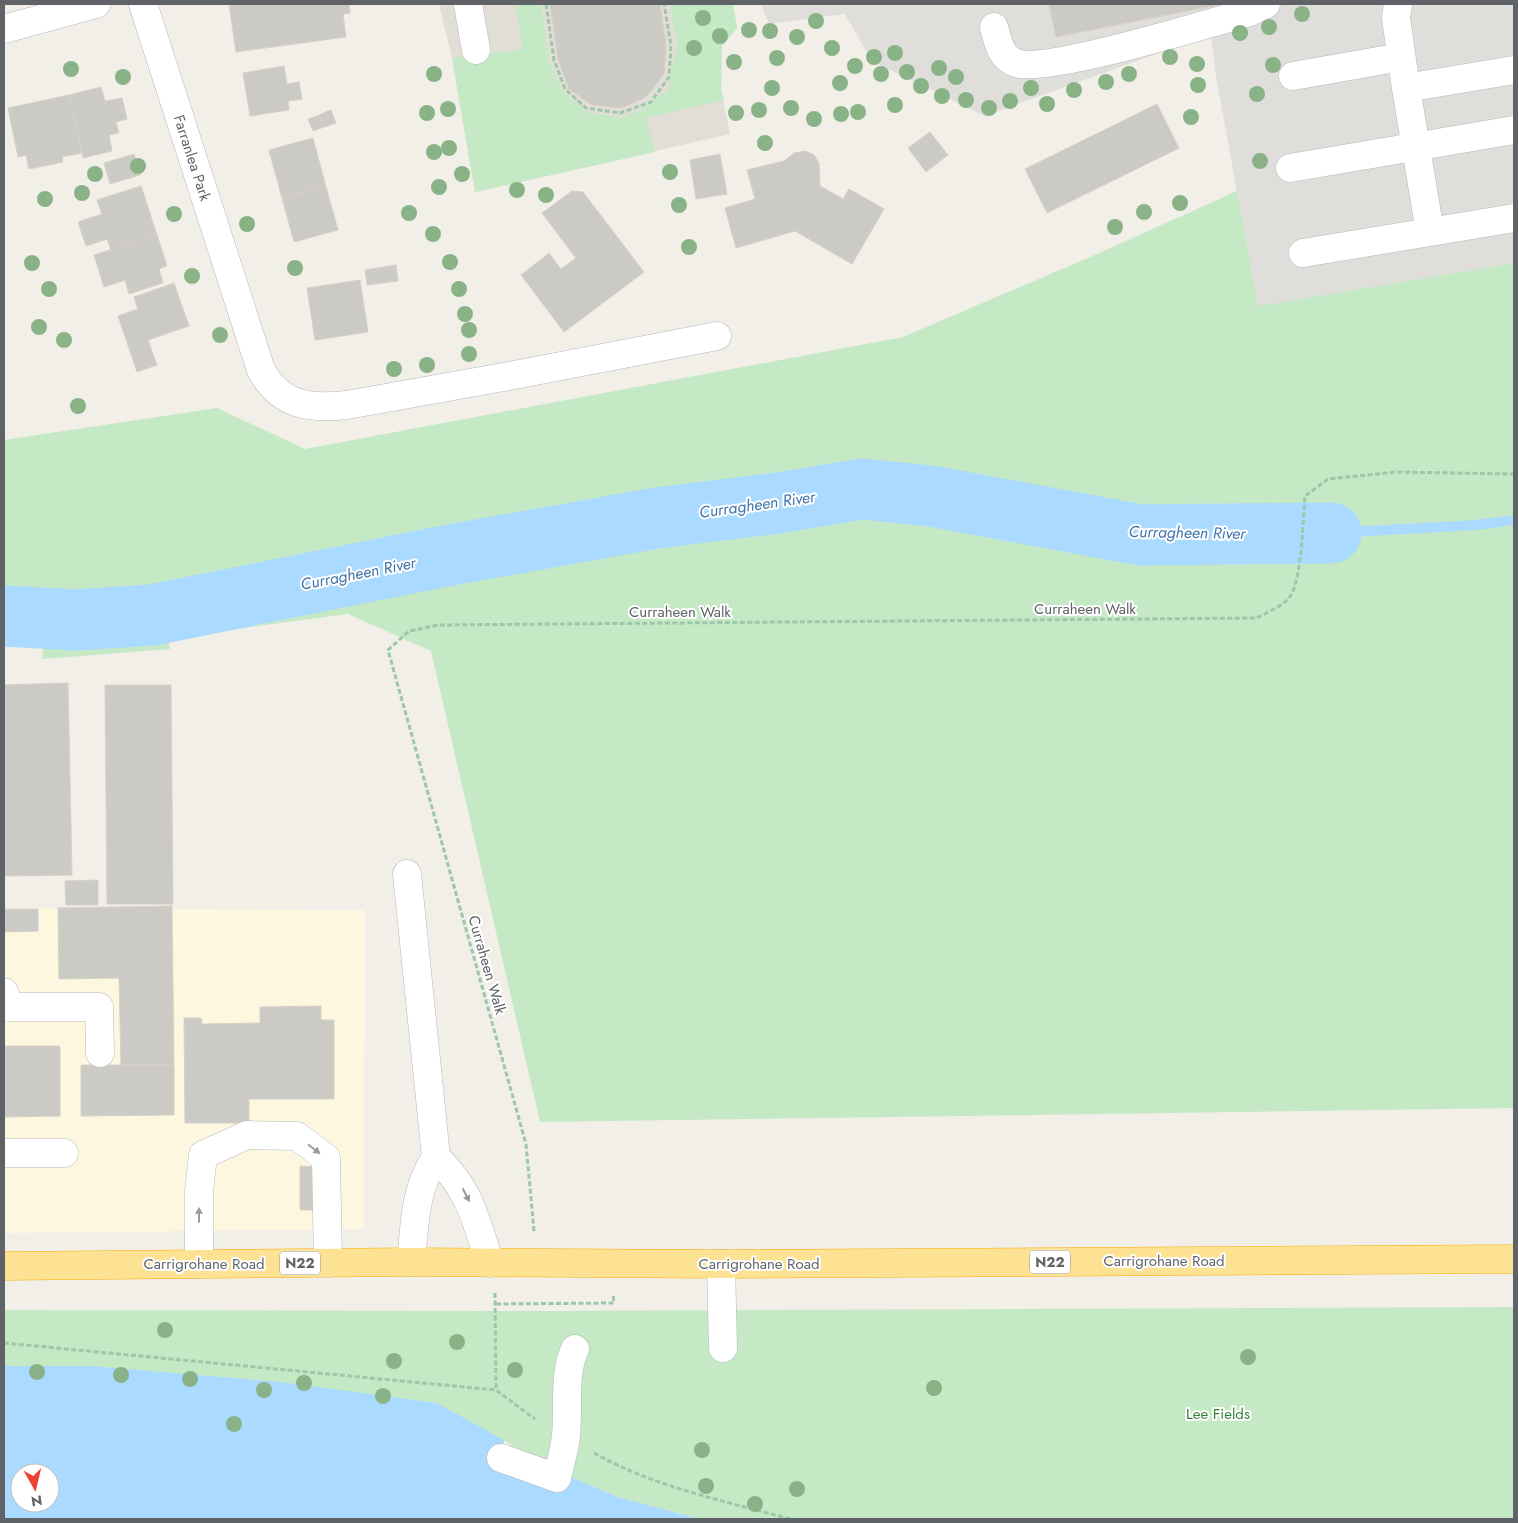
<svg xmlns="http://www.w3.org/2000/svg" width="1518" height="1523" font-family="Jost,sans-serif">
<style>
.commercial{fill:#fef7e0}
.industrial{fill:#e0deda}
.education{fill:#e1ded6}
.green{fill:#c5e8c5}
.water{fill:#aadaff;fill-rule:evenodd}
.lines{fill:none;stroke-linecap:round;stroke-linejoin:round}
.stream{stroke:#aadaff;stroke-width:10}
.river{stroke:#aadaff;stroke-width:61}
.building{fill:#cccac5;stroke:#d6d1c6}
.minor-casing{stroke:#b5b8bc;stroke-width:29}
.highway-casing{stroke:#f9ab00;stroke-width:29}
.path{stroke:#9cc7a9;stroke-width:3;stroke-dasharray:5 2.5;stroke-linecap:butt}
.minor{stroke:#fff;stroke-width:28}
.highway{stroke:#fde293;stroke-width:28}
.tree{fill:#89b387}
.oneway{fill:#979a9d}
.labels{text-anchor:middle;stroke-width:4;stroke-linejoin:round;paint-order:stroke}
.shield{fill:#fff;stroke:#8f9295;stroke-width:1}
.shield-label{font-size:14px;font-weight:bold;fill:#5f6368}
.street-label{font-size:15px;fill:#5f6368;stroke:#fff}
.park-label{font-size:15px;fill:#348238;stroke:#fff}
.water-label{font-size:16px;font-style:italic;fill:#4174aa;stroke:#fff}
</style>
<rect width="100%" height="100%" fill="#f1efe8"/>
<path class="commercial" d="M4 908 365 910 364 1229 4 1233Z"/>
<path class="industrial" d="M761 4H1514V263L1258 307 1216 76 1211 34 985 116 872 61 845 14 769 24Z"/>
<path class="education" d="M439 4H733L737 28 722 46 721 89 730 134 475 192 452 58Z"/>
<path class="green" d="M516 4H541L549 62 563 92 589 113 621 118 642 109 668 90 677 44 670 4H733L737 28 722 46 721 89 724 100 645 118 655 152 475 192 452 58 523 49Z
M1237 191 1258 306 1514 263V1108L540 1122 431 651 348 614 168 638 170 649 42 659 43 648 4 644V440L217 408 305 449 903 337 1097 254Z
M1514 1307V1519H699L618 1497 566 1475 437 1403 92 1366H4V1310L550 1311Z"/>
<path class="water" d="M4 1366H92L281 1382 437 1403 504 1440 502 1473 526 1480 566 1475 618 1497 699 1519H4ZM20 1473H50V1503H20Z"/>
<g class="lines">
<path class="stream" d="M1331 533 1476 525 1514 520"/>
<path class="river" d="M4 616 77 620 152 615 445 556 657 518 778 503 862 489 931 496 1141 535 1331 533"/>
</g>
<path class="building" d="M229 4H349L350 13 343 14 346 37 236 52Z
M550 4H660L666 44 664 74 646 97 621 108 592 105 569 89 558 59Z
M1049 4H1222L1056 37Z
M284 66 287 84 299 82 302 99 288 101 289 110 250 116 243 73Z
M101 87 105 101 122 98 127 119 116 122 119 133 109 135 112 151 83 158 69 95Z
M69 95 82 153 62 157 63 162 29 169 26 155 18 157 8 108Z
M1157 104 1179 148 1047 213 1025 169Z
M331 110 336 123 324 127 319 115Z
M319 115 324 127 313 131 308 119Z
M930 132 948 155 926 172 908 148Z
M313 138 326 187 282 198 269 150Z
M805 151 814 155 819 163 820 186 843 199 849 189 884 209 852 264 795 231 736 248 725 208 755 199 747 170 784 161 794 153Z
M134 154 140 175 110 184 104 163Z
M720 154 727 194 696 199 690 160Z
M141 186 157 235 111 250 107 239 86 246 78 222 102 214 97 200Z
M326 187 338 230 294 242 282 198Z
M572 191 583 192 644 272 564 332 521 275 549 253 561 269 576 258 542 213Z
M157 235 167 266 159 269 163 283 129 294 125 280 104 287 94 255Z
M396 265 398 281 367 285 365 270Z
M360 280 368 332 315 340 307 288Z
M174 283 189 326 148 340 157 365 137 372 118 316 138 309 134 297Z
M68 683 72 875 5 876 4 685Z
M105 685H171L173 904H107Z
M98 880V905H66L65 881Z
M172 906 174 1065H121L119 978 59 979 58 908Z
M4 909H38V931L4 932Z
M321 1006V1020H334V1099H249V1123H185L184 1018H201L202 1024 260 1023V1007Z
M4 1046H60V1116L4 1117Z
M81 1065H174V1115L81 1116Z
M300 1166 319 1167 318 1210H300Z"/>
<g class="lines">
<g class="minor-casing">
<path id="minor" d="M143 4 261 370C281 406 309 409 347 405L509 376 717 336
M468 4 476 50
M1398 4 1396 18 1406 88 1514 70
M994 27C998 42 1000 57 1016 63 1046 74 1210 23 1249 12L1266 4
M4 29 96 4
M1293 76 1401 57
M1406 88 1430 232
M1290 168 1514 130
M1303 253 1514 218
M407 874 436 1157C414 1190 415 1224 411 1262
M4 992 10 1007H99L100 1053
M4 1153H64
M436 1157C471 1191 475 1219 490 1263
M199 1264V1192L203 1155 247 1135 297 1136 326 1158 328 1263
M721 1264 723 1348
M501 1458 557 1478C560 1464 565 1449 566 1435 569 1408 563 1374 575 1349"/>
</g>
<g class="highway-casing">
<path id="highway" d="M4 1266 411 1262 721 1264 1514 1259"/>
</g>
<path class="path" d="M546 4 554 60 565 89 586 108 620 113 651 102 669 77 671 46 664 4
M534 1231 526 1144 388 650 409 631 438 625 1256 618C1268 612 1284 606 1291 595 1302 576 1303 519 1305 496L1328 479 1396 472 1514 474
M495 1293 496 1390
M496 1304 614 1303 613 1295
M4 1343 496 1390 535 1419
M594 1453C654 1487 725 1501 790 1519"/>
<use href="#minor" class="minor"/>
<use href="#highway" class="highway"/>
</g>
<g class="tree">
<circle cx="1302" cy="14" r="8"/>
<circle cx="703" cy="18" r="8"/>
<circle cx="816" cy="21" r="8"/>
<circle cx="1269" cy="27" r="8"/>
<circle cx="749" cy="30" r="8"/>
<circle cx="770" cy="31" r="8"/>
<circle cx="1240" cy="33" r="8"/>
<circle cx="720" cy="36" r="8"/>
<circle cx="797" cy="37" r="8"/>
<circle cx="694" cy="48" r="8"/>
<circle cx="832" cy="48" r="8"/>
<circle cx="895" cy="53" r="8"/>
<circle cx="874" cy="57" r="8"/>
<circle cx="1170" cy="57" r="8"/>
<circle cx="777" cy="58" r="8"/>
<circle cx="734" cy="62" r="8"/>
<circle cx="1197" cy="64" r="8"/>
<circle cx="1273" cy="65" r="8"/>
<circle cx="855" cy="66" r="8"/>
<circle cx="939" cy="68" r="8"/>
<circle cx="71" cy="69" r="8"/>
<circle cx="907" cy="72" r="8"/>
<circle cx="434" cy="74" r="8"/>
<circle cx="881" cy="74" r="8"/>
<circle cx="1129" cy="74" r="8"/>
<circle cx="123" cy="77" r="8"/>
<circle cx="956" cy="77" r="8"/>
<circle cx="1106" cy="82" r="8"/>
<circle cx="840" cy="83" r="8"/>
<circle cx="1198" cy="85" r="8"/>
<circle cx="921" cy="86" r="8"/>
<circle cx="772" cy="88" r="8"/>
<circle cx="1031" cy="88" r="8"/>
<circle cx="1074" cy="90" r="8"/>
<circle cx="1257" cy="94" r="8"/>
<circle cx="942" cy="96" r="8"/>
<circle cx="966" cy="100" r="8"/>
<circle cx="1010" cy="101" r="8"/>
<circle cx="1047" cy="104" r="8"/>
<circle cx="895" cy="105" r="8"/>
<circle cx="791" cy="108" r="8"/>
<circle cx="989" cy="108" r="8"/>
<circle cx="448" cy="109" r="8"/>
<circle cx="759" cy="110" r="8"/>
<circle cx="858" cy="112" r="8"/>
<circle cx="427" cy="113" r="8"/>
<circle cx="736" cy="113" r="8"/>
<circle cx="841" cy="114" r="8"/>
<circle cx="1191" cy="117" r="8"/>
<circle cx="814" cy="119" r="8"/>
<circle cx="765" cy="143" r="8"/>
<circle cx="449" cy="148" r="8"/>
<circle cx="434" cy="152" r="8"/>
<circle cx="1260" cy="161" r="8"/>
<circle cx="138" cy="166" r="8"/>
<circle cx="670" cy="172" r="8"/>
<circle cx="95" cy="174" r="8"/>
<circle cx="462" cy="174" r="8"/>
<circle cx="439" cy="187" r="8"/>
<circle cx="517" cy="190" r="8"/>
<circle cx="82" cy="193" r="8"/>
<circle cx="546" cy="195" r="8"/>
<circle cx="45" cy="199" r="8"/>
<circle cx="1180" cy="203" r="8"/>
<circle cx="679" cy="205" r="8"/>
<circle cx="1144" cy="212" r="8"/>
<circle cx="409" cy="213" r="8"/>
<circle cx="174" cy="214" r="8"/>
<circle cx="247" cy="224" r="8"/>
<circle cx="1115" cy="227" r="8"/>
<circle cx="433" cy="234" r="8"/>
<circle cx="689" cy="247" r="8"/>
<circle cx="450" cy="262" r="8"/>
<circle cx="32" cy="263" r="8"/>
<circle cx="295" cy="268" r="8"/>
<circle cx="192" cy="276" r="8"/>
<circle cx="49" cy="289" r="8"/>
<circle cx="459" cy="289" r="8"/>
<circle cx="465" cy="314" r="8"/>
<circle cx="39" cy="327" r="8"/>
<circle cx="469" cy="330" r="8"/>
<circle cx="220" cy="335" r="8"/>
<circle cx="64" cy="340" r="8"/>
<circle cx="469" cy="354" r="8"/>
<circle cx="427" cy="365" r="8"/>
<circle cx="394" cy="369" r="8"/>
<circle cx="78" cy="406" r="8"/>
<circle cx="165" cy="1330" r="8"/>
<circle cx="457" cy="1342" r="8"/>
<circle cx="1248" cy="1357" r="8"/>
<circle cx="394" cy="1361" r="8"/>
<circle cx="515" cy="1370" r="8"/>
<circle cx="37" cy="1372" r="8"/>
<circle cx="121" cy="1375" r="8"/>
<circle cx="190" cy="1379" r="8"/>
<circle cx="304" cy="1383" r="8"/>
<circle cx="934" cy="1388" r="8"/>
<circle cx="264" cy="1390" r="8"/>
<circle cx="383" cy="1396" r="8"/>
<circle cx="234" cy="1424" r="8"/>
<circle cx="702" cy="1450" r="8"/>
<circle cx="706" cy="1486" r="8"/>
<circle cx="797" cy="1489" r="8"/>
<circle cx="755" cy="1504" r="8"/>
</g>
<defs><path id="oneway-solid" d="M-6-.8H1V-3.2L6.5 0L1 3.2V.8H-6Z" transform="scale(1.25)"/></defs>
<g class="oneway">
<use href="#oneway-solid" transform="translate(314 1149) rotate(37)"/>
<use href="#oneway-solid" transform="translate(466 1195) rotate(63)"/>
<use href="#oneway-solid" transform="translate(199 1215) rotate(-90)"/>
</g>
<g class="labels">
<g class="shield">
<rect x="1030" y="1250.5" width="40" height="23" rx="4"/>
<rect x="280" y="1251.5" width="40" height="23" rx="4"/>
</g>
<g class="shield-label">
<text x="1050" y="1267">N22</text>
<text x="300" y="1268">N22</text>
</g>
<g class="street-label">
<text transform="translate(192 158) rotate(72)" y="5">Farranlea Park</text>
<text x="1085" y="614">Curraheen Walk</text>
<text x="680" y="617">Curraheen Walk</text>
<text transform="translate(487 965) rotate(74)" y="5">Curraheen Walk</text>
<text x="1164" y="1266">Carrigrohane Road</text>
<text x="204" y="1269">Carrigrohane Road</text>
<text x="759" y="1269">Carrigrohane Road</text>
</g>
<g class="park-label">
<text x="1218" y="1419">Lee Fields</text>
</g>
<g class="water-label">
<text transform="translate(757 504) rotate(-8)" y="6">Curragheen River</text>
<text transform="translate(1187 532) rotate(1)" y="6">Curragheen River</text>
<text transform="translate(358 573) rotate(-11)" y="6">Curragheen River</text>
</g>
</g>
<rect width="1518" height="1523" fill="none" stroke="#5f6368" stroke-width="10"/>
<g transform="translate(35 1488) rotate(172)"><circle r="24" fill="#ffffff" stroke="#bfc1c3"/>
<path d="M0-4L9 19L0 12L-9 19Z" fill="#ea4335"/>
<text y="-8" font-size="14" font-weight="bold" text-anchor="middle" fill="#5f6368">N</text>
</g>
</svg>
